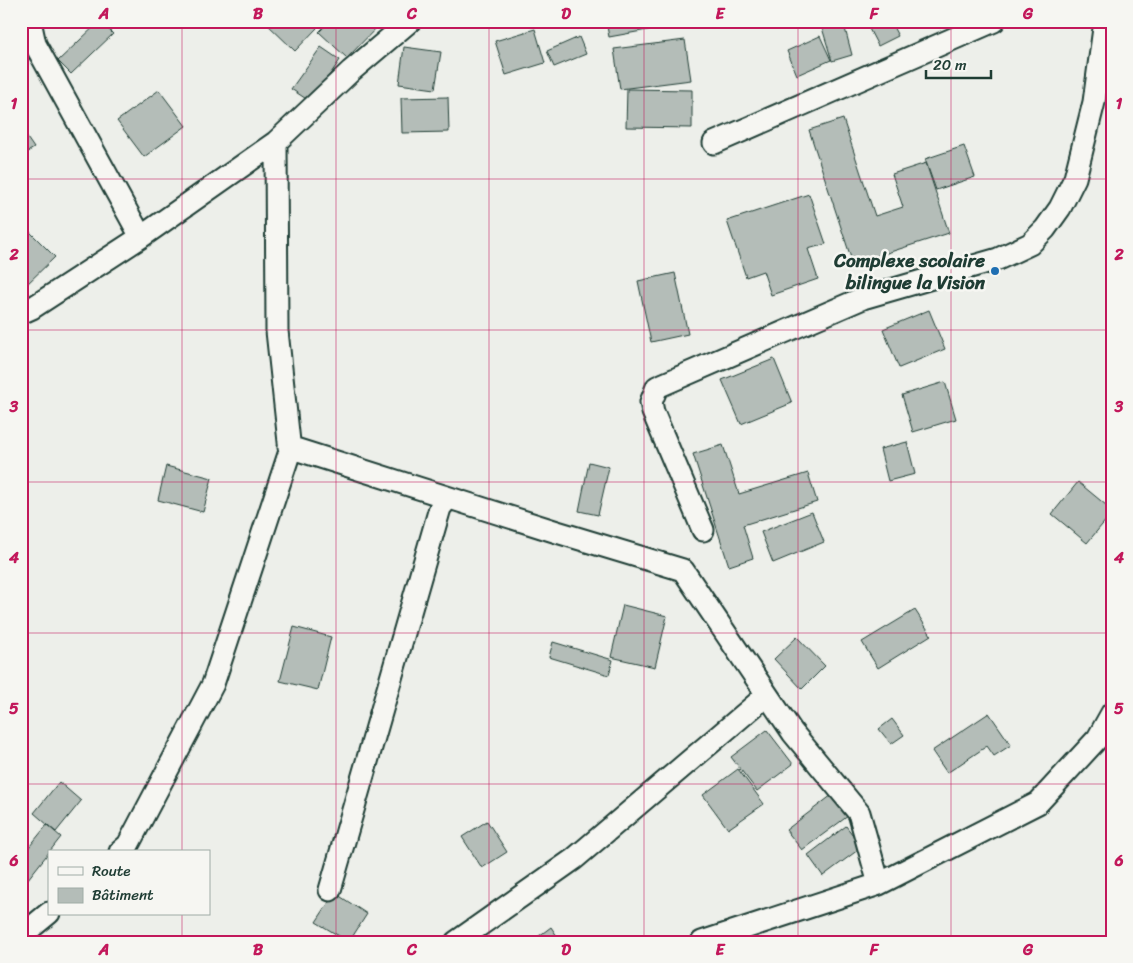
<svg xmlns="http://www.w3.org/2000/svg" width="1133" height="963" font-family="Sriracha,sans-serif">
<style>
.building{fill:#b4bdb8;stroke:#1f3d34}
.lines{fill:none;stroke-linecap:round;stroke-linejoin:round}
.minor-casing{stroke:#1f3d34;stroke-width:25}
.minor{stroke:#f6f6f2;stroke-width:21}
.grid{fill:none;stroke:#c2185b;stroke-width:1;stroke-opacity:0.55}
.poi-dot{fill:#1f6fb2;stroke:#f6f6f2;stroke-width:2}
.labels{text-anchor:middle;stroke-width:5;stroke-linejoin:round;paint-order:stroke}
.poi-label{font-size:19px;font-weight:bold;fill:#1f3d34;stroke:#f6f6f2;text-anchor:end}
.neatline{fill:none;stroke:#c2185b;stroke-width:2}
.grid-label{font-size:16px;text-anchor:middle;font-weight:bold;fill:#c2185b}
</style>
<rect width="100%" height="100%" fill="#edefea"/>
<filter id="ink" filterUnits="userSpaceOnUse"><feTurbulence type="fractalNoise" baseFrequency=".02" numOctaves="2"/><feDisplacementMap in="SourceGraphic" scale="10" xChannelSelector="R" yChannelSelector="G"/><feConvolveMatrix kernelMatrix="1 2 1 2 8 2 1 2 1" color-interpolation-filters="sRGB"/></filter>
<g filter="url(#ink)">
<path class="building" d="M100 21 113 34 71 74 58 61Z
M264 21H310L317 28 295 51Z
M330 21H383L347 58 319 32Z
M606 21H685L686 23 609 37Z
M820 21H843L852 55 832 61Z
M865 21H890L898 36 878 46Z
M535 29 545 63 506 75 495 41Z
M820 36 831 60 797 75 787 51Z
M579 37 586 54 554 67 547 51Z
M685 40 691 80 620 89 614 49Z
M21 44 29 60 21 63Z
M321 47 340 60 311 102 291 89Z
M404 47 441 52 435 89 399 84Z
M627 89 692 90V128L626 127Z
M159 90 186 126 144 157 117 121Z
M448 97 449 132 402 133 401 98Z
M843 119 875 216 903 207 892 174 926 163 949 233 853 264 809 130Z
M21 129 34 148 21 156Z
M964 146 975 177 936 190 925 159Z
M809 194 826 244 808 249 818 279 771 295 763 271 746 277 727 221Z
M21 223 55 257 24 287 21 284Z
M675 273 688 334 651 342 638 281Z
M929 310 945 349 899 368 883 329Z
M774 359 792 403 741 424 722 380Z
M945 382 956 419 913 432 902 395Z
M907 442 915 474 888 481 880 449Z
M723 445 739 494 808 473 817 502 743 525 753 558 729 566 693 454Z
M589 462 609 467 598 515 579 511Z
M166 466 212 478 203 512 158 500Z
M1078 482 1112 510V513L1087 543 1052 514Z
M812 512 824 542 773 563 761 532Z
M623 605 667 616 655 667 611 657Z
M915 610 931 635 878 668 862 642Z
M294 627 331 637 318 690 280 681Z
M797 637 825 666 802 689 774 659Z
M553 642 613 660 609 675 549 657Z
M989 713 1011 745 994 756 987 746 947 773 932 751Z
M892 719 904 735 891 744 879 729Z
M767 730 793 764 757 791 731 757Z
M738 769 764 804 728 829 703 795Z
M59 782 81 801 56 832 34 813Z
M832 795 848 816 802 850 786 830Z
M487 821 507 852 482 868 462 837Z
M47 825 61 837 24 884 21 882V857Z
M846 826 862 847 823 876 808 855Z
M335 893 367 914 349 942 316 922Z
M551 927 561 942H531Z"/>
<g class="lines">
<g class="minor-casing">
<path id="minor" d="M30 21 35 44 141 237
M714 143 994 21
M21 313 32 308 141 237 276 142 351 71 410 21
M289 447 557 532 683 570 793 733 859 813 879 884
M703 530 653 412 651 402 657 387 863 298 998 259 1030 244 1045 229 1060 208 1075 178 1094 102 1105 21
M120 852 128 845 213 684 290 451 277 331 276 142
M330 890 440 508 448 498
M21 936 49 913
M456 942 574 859 767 695
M702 942 879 884 1038 803 1098 738 1112 713"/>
</g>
<use href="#minor" class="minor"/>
</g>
</g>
<path class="grid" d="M182 21V852M336 21V942M489 21V942M644 21V942M798 21V942M951 21V942M21 179H1112M21 330H1112M21 482H1112M21 633H1112M21 784H1112M182 914V942"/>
<circle class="poi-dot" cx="995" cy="271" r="5"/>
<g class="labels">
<g class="poi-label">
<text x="985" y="267">Complexe scolaire<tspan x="985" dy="22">bilingue la Vision</tspan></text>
</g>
</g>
<rect width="1133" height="963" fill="none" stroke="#f6f6f2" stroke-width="55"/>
<rect x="48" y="850" width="162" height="65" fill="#f6f6f2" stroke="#a0aca6"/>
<rect x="58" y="867" width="25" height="8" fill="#f6f6f2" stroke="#a0aca6"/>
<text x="92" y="876" font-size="15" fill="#1f3d34">Route</text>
<rect x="58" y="888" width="25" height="15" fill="#b4bdb8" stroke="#a0aca6"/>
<text x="92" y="900" font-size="15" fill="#1f3d34">Bâtiment</text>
<path d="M926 70v8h65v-8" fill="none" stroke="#1f3d34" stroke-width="2.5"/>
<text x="933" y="70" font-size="15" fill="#1f3d34" stroke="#f6f6f2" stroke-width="4" paint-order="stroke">20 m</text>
<rect x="28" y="28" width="1078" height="908" class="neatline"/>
<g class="grid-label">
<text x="104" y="19">A</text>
<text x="258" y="19">B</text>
<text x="412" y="19">C</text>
<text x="566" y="19">D</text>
<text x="720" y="19">E</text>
<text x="874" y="19">F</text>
<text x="1028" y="19">G</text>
<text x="14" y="109">1</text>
<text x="1119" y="109">1</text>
<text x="14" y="260">2</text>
<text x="1119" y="260">2</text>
<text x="14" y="412">3</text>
<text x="1119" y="412">3</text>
<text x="14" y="563">4</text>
<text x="1119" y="563">4</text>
<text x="14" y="714">5</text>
<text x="1119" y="714">5</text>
<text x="14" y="866">6</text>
<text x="1119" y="866">6</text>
<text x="104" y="955">A</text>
<text x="258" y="955">B</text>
<text x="412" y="955">C</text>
<text x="566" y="955">D</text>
<text x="720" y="955">E</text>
<text x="874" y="955">F</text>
<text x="1028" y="955">G</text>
</g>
</svg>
